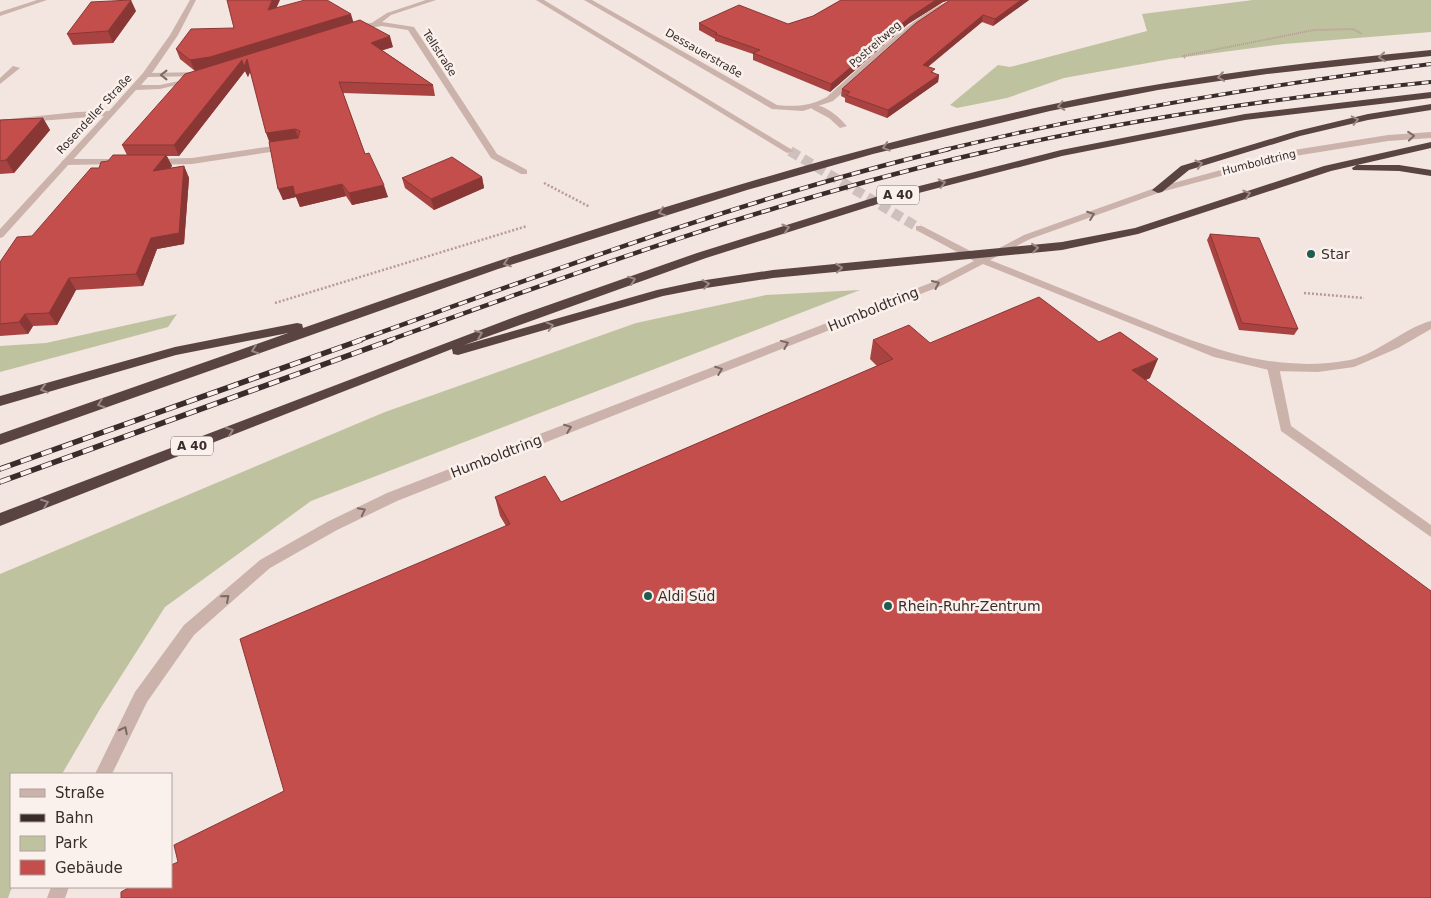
<svg xmlns="http://www.w3.org/2000/svg" width="1431" height="898" font-family="'DejaVu Sans',sans-serif">
<style>
.green{fill:#bfc29f}
.lines{fill:none;stroke-linecap:round;stroke-linejoin:round}
.tertiary-tunnel{stroke:#cec0bc;stroke-width:10;stroke-dasharray:10 5;stroke-linecap:butt}
.path-far1{stroke:#b79c95;stroke-width:2;stroke-dasharray:1 1;stroke-linecap:butt}
.path{stroke:#b79c95;stroke-width:2.5;stroke-dasharray:2 2;stroke-linecap:butt}
.service{fill:#cbb3ab;fill-rule:evenodd}
.minor{fill:#cbb3ab;fill-rule:evenodd}
.tertiary{fill:#cbb3ab;fill-rule:evenodd}
.motorway{fill:#5a4442;fill-rule:evenodd}
.rail-far2-casing{stroke:#392c2a;stroke-width:4}
.rail-far1-casing{stroke:#392c2a;stroke-width:4.5}
.rail-casing{stroke:#392c2a;stroke-width:5.5}
.rail-far2{stroke:#faf1ec;stroke-width:2.5;stroke-dasharray:7;stroke-linecap:butt}
.rail-far1{stroke:#faf1ec;stroke-width:3;stroke-dasharray:9;stroke-linecap:butt}
.rail{stroke:#faf1ec;stroke-width:4;stroke-dasharray:11;stroke-linecap:butt}
.wall{fill:#a94341}
.shaded-wall{fill:#893735}
.building{fill:#c44e4c;stroke:#893735}
.oneway{stroke:#9a8986}
.oneway2{stroke:#7b6964}
.poi-dot{fill:#205b51;stroke:#faf1ec;stroke-width:2}
.labels{text-anchor:middle;stroke-width:5;stroke-linejoin:round;paint-order:stroke}
.far-street-label{font-size:11px;fill:#392c2a;stroke:#faf1ec}
.shield{fill:#faf1ec;stroke:#736764;stroke-width:1}
.shield-label{font-size:12px;font-weight:bold;fill:#392c2a}
.poi-label{font-size:14px;fill:#392c2a;stroke:#faf1ec;text-anchor:start}
.street-label{font-size:14px;fill:#392c2a;stroke:#faf1ec}
</style>
<rect width="100%" height="100%" fill="#f3e5e0"/>
<path class="green" d="M1253 0H1431V32L1284 44 1170 59 1064 78 1007 98 957 108 950 105 998 65 1010 67 1147 31 1142 14Z
M860 290 311 501 165 607 100 709 62 774H11L12 887 8 898H0V574L385 412 636 323 766 295Z
M177 314 168 327 0 372V346L46 343Z"/>
<g class="lines">
<path class="tertiary-tunnel" d="M790 151 919 228"/>
<path class="path-far1" d="M1185 58 1183 56 1314 30 1353 29 1362 34"/>
<path class="path" d="M544 183 590 207
M1304 293 1364 298
M275 303 527 226"/>
<path class="service" d="M426 0H436L391 15 377 26 370 24 387 13Z
M13 66 20 68 0 84V78Z
M812 105C825 104 839 117 847 126L840 128 829 118 812 109Z
M287 144 290 145V149L192 164 153 165 149 162 153 159 192 158Z
M118 159 122 162 121 164 65 165 61 162 65 159Z
M1273 363 1279 367 1291 426 1431 525V537L1281 431 1267 367Z"/>
<path class="minor" d="M190 0H196L178 35 152 73 200 72 204 74 203 76 148 77 141 85H160L193 78 197 80 160 89 136 90 3 237 0 238V229L104 116 0 124V120L77 112 109 111 143 73 170 35Z
M584 0H592L777 105C796 107 810 106 827 97 851 76 929 0 956 0L914 29 833 101 803 111 772 109Z
M382 22 414 27 497 154 527 170V174H521L491 158 408 30 382 26 354 30 350 28 361 24Z"/>
<path class="tertiary" d="M37 0H47L0 16V12Z
M536 0H544L794 151 787 153Z
M1431 132V138L1388 141 1295 156 1161 192 1030 239 990 260C1036 278 1082 297 1127 315 1200 344 1269 375 1350 360 1377 354 1406 327 1431 321V329L1398 348 1354 367 1318 372 1273 371 1214 357 983 264 941 286 397 501 337 530 270 568 194 635 147 702 112 774H95L135 692 184 625 260 560 327 522 387 493 933 282 974 261 916 230V226H922L982 257 1024 235 1155 188 1294 150 1388 135Z
M51 887H69L65 898H47Z"/>
<path class="motorway" d="M1431 50V56L1267 74 1158 90 1050 111 873 154 747 190 498 269 0 445V434L288 333 176 355 0 406V396L175 347 297 323 302 324 303 328C548 242 795 160 1049 105 1175 78 1303 62 1431 50Z
M1431 92V98L1245 120 1062 156 884 202 706 258 464 345 657 290 699 281 773 270 1062 242 1135 228 1324 166 1431 142V148L1331 171 1138 234 1062 250 773 278 699 289 663 296 458 355 453 354 452 349 0 526V513L520 315 697 253 876 197 1061 150 1245 114Z
M1431 104V110L1368 120 1300 136 1189 170 1162 192 1158 193 1152 190 1181 166 1297 131 1368 114Z
M1357 165H1399L1431 170V176L1399 171 1353 170 1352 168Z"/>
<g class="rail-far2-casing">
<path id="rail-far2" d="M944 150C1104 111 1268 85 1431 64
M993 150C1137 118 1284 97 1431 82"/>
</g>
<g class="rail-far1-casing">
<path id="rail-far1" d="M357 341C552 271 748 197 949 149
M387 341C588 268 790 195 998 149"/>
</g>
<g class="rail-casing">
<path id="rail" d="M0 469 361 340
M0 482 391 340"/>
</g>
<use href="#rail-far2" class="rail-far2"/>
<use href="#rail-far1" class="rail-far1"/>
<use href="#rail" class="rail"/>
</g>
<path class="wall" d="M841 0H950L943 2 908 24 830 92 753 60V54L715 41V39L699 30V23L788 24 813 16Z
M950 0H1029L993 26 982 22 928 67 934 73 939 75 938 82 887 118 845 102V98L841 96 842 89Z
M276 8 354 22 393 47 382 50 433 85 435 96 343 93 365 154 388 197 352 205 346 196 300 207 296 197 283 200 270 142 250 71 248 77 245 71 179 156H167L172 166 170 168 184 166 189 178 184 244 157 249 143 286 76 290 57 325 33 326 28 334 0 336V262L32 236 99 168 108 161 127 155 122 145 199 70 195 71 180 59 176 49 234 28Z
M136 11 113 43 73 45 67 34Z
M43 118 50 130 14 173 0 174V120Z
M482 177 484 188 434 210 405 188 402 178Z
M1210 234 1298 329 1294 335 1239 330 1207 240Z
M873 340 930 343 1099 342 1150 378 178 862 284 791 506 526 500 516 495 497 561 502 877 366 870 359Z"/>
<path class="shaded-wall" d="M131 0 136 11 113 43 108 31Z
M272 0H280L271 20 268 10Z
M936 0H950L943 2 908 24 830 92 831 84 910 17Z
M1021 0H1029L993 26 995 19Z
M351 14 354 24 215 67 195 71 190 60Z
M983 15 982 22 921 72 923 65Z
M390 36 393 47 374 53 371 43Z
M247 59 251 70 248 77 245 71 179 156 174 145 242 60Z
M939 75 938 82 887 118 888 110Z
M43 118 50 130 14 173 6 160Z
M295 129 299 140 270 144 266 133Z
M166 155 172 166 159 182 153 171Z
M184 166 189 178 184 244 157 249 143 286 136 274 151 238Z
M482 177 484 188 434 210 431 199Z
M342 184 346 196 300 207 296 197 283 200 278 189 293 186Z
M384 185 388 197 352 205 349 193Z
M69 278 76 290 57 325 49 313Z
M25 314 33 326 28 334 19 322Z
M1158 359 1150 378 1124 389 1132 370Z"/>
<path class="building" d="M131 0 108 31 67 34 91 2Z
M227 0H272L268 10 305 0H327L351 14 210 57 190 60 176 49 191 29 234 28Z
M841 0H936L910 17 831 84 753 53 760 50 715 34 717 33 699 23 739 5 788 24 813 16Z
M950 0H1021L995 19 983 15 923 65 935 69 931 72 939 75 888 110 846 95 850 92 842 89 916 23Z
M360 20 390 36 371 43 433 85 339 82 365 154 369 153 384 185 349 193 342 184 295 195 293 186 278 189 269 142 298 138 300 131 295 129 266 133 247 59 244 67 242 60 174 145H122L185 74Z
M43 118 6 160 0 161V120Z
M113 155H166L153 171 184 166 179 233 151 238 136 274 69 278 49 313 25 314 19 322 0 324V262L17 237 32 236 91 168H99L101 162 108 161Z
M452 157 482 177 431 199 402 178Z
M1210 234 1259 238 1298 329 1242 323Z
M1039 297 1099 342 1120 332 1158 359 1132 370 1431 591V898H121V892L130 887H171V865L178 862 174 845 284 791 240 639 510 524 495 497 545 476 561 502 893 359 873 340 909 325 930 343Z"/>
<defs><path id="oneway-chevron" d="M-2-3.5L2.5 0L-2 3.5" fill="none" stroke-width="1.6" stroke-linecap="round" stroke-linejoin="round" transform="scale(1.25)"/></defs>
<g class="oneway">
<use href="#oneway-chevron" transform="translate(1382 57) rotate(175)"/>
<use href="#oneway-chevron" transform="translate(1221 77) rotate(172)"/>
<use href="#oneway-chevron" transform="translate(1061 106) rotate(168)"/>
<use href="#oneway-chevron" transform="translate(1355 120) rotate(-13)"/>
<use href="#oneway-chevron" transform="translate(886 147) rotate(164)"/>
<use href="#oneway-chevron" transform="translate(1199 164) rotate(-17)"/>
<use href="#oneway-chevron" transform="translate(942 183) rotate(-14)"/>
<use href="#oneway-chevron" transform="translate(1247 194) rotate(-18)"/>
<use href="#oneway-chevron" transform="translate(662 212) rotate(162)"/>
<use href="#oneway-chevron" transform="translate(786 228) rotate(-17)"/>
<use href="#oneway-chevron" transform="translate(1035 248) rotate(-6)"/>
<use href="#oneway-chevron" transform="translate(507 263) rotate(161)"/>
<use href="#oneway-chevron" transform="translate(839 268) rotate(-6)"/>
<use href="#oneway-chevron" transform="translate(632 280) rotate(-19)"/>
<use href="#oneway-chevron" transform="translate(706 284) rotate(-9)"/>
<use href="#oneway-chevron" transform="translate(550 326) rotate(-15)"/>
<use href="#oneway-chevron" transform="translate(479 334) rotate(-22)"/>
<use href="#oneway-chevron" transform="translate(255 350) rotate(161)"/>
<use href="#oneway-chevron" transform="translate(44 389) rotate(164)"/>
<use href="#oneway-chevron" transform="translate(101 404) rotate(161)"/>
<use href="#oneway-chevron" transform="translate(230 431) rotate(-21)"/>
<use href="#oneway-chevron" transform="translate(45 503) rotate(-21)"/>
</g>
<g class="oneway2">
<use href="#oneway-chevron" transform="translate(164 75) rotate(180)"/>
<use href="#oneway-chevron" transform="translate(1411 136) rotate(-5)"/>
<use href="#oneway-chevron" transform="translate(1091 215) rotate(-20)"/>
<use href="#oneway-chevron" transform="translate(936 284) rotate(-24)"/>
<use href="#oneway-chevron" transform="translate(785 344) rotate(-22)"/>
<use href="#oneway-chevron" transform="translate(719 370) rotate(-21)"/>
<use href="#oneway-chevron" transform="translate(568 428) rotate(-21)"/>
<use href="#oneway-chevron" transform="translate(362 511) rotate(-27)"/>
<use href="#oneway-chevron" transform="translate(226 598) rotate(-41)"/>
<use href="#oneway-chevron" transform="translate(124 730) rotate(-63)"/>
</g>
<g class="poi-dot">
<circle cx="1311" cy="254" r="5"/>
<circle cx="648" cy="596" r="5"/>
<circle cx="888" cy="606" r="5"/>
</g>
<g class="labels">
<g class="far-street-label">
<text transform="translate(875 44) rotate(-41)" y="4">Postreitweg</text>
<text transform="translate(440 53) rotate(57)" y="4">Tellstraße</text>
<text transform="translate(704 53) rotate(30)" y="4">Dessauerstraße</text>
<text transform="translate(94 114) rotate(-47)" y="4">Rosendeller Straße</text>
<text transform="translate(1259 162) rotate(-14)" y="4">Humboldtring</text>
</g>
<g class="shield">
<rect x="877" y="185.5" width="42" height="19" rx="4"/>
<rect x="171" y="436.5" width="42" height="19" rx="4"/>
</g>
<g class="shield-label">
<text x="898" y="199">A 40</text>
<text x="192" y="450">A 40</text>
</g>
<g class="poi-label">
<text x="1321" y="259">Star</text>
<text x="658" y="601">Aldi Süd</text>
<text x="898" y="611">Rhein-Ruhr-Zentrum</text>
</g>
<g class="street-label">
<text transform="translate(873 309) rotate(-22)" y="5">Humboldtring</text>
<text transform="translate(496 456) rotate(-21)" y="5">Humboldtring</text>
</g>
</g>
<rect x="10" y="773" width="162" height="115" fill="#faf1ec" stroke="#ada29e"/>
<rect x="20" y="789" width="25" height="8" fill="#cbb3ab" stroke="#ada29e"/>
<text x="55" y="798" font-size="15" fill="#392c2a">Straße</text>
<rect x="20" y="814" width="25" height="8" fill="#392c2a" stroke="#ada29e"/>
<text x="55" y="823" font-size="15" fill="#392c2a">Bahn</text>
<rect x="20" y="836" width="25" height="15" fill="#bfc29f" stroke="#ada29e"/>
<text x="55" y="848" font-size="15" fill="#392c2a">Park</text>
<rect x="20" y="860" width="25" height="15" fill="#c44e4c" stroke="#ada29e"/>
<text x="55" y="873" font-size="15" fill="#392c2a">Gebäude</text>
</svg>
